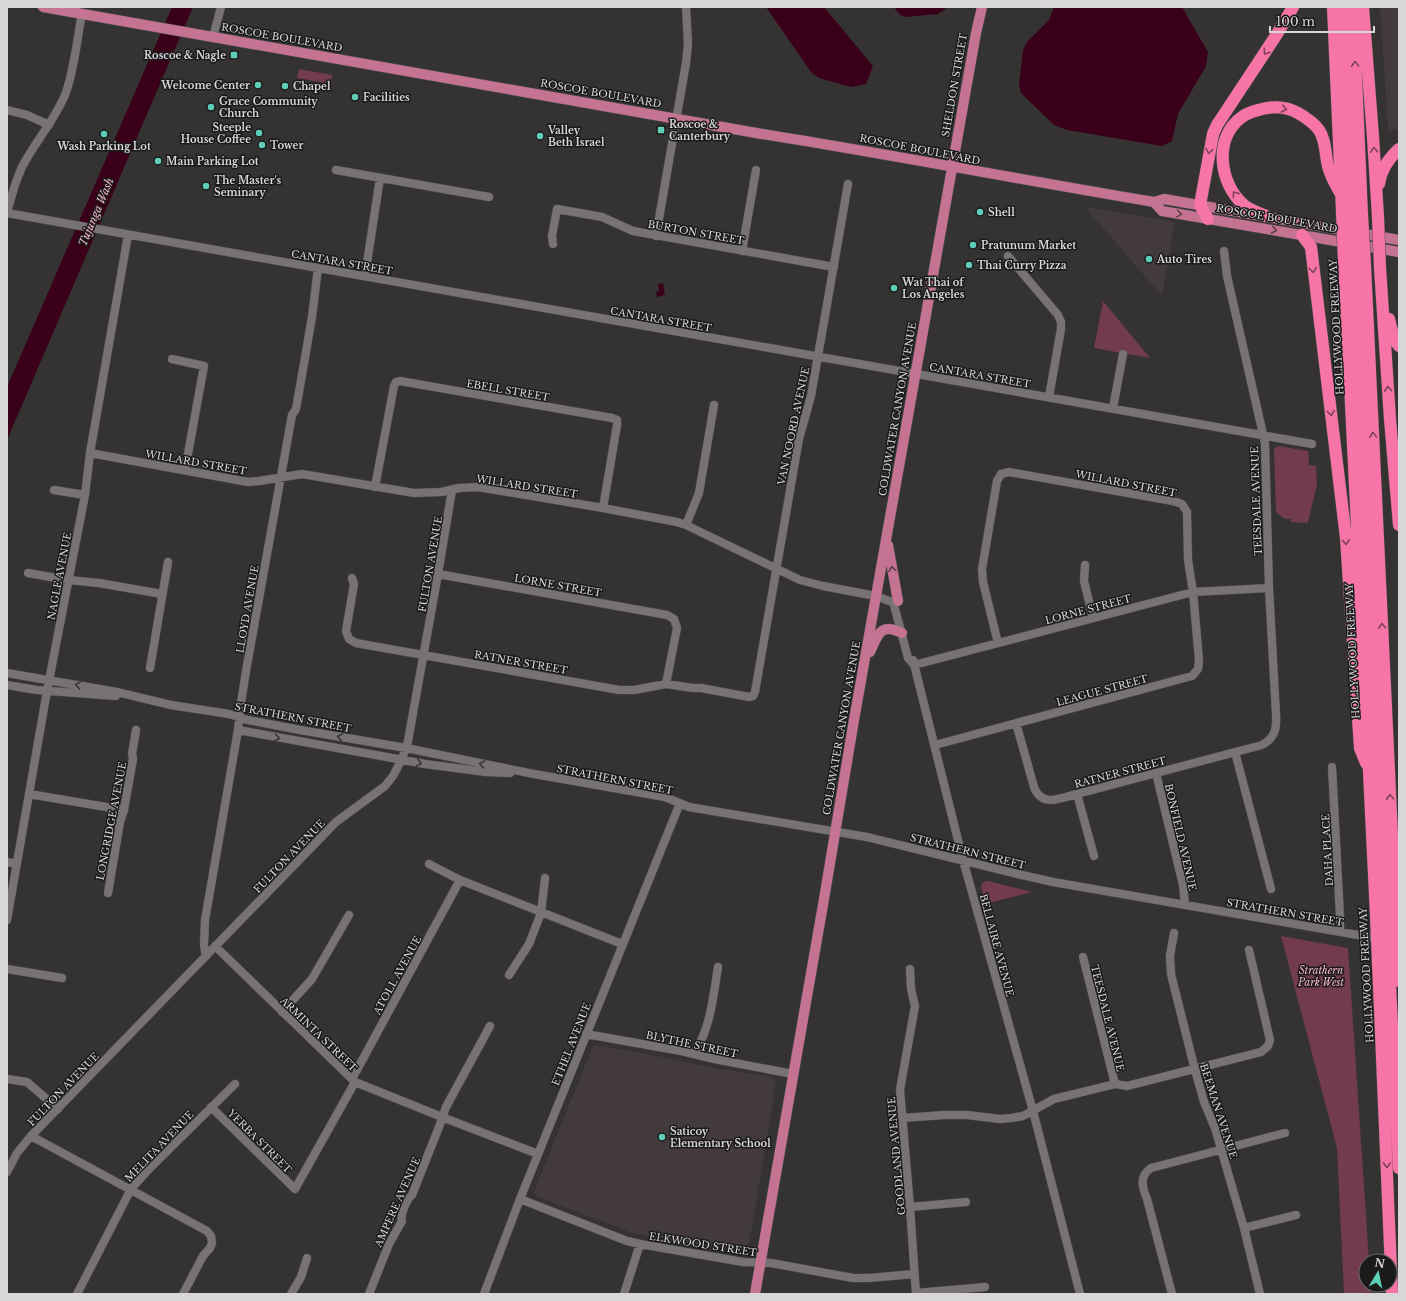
<svg xmlns="http://www.w3.org/2000/svg" width="1406" height="1301" font-family="'Libre Baskerville',serif">
<style>
.built{fill:#433a3c}
.green{fill:#723b4f}
.water{fill:#3a001a}
.lines{fill:none;stroke-linecap:round;stroke-linejoin:round}
.minor-casing{stroke:#514e4f;stroke-width:9}
.major-casing{stroke:#514e4f;stroke-width:11}
.highway-casing{stroke:#514e4f;stroke-width:13}
.minor{stroke:#777374;stroke-width:8}
.major{stroke:#c47492;stroke-width:10}
.highway{stroke:#f775a6;stroke-width:12}
.highway-bridge-casing{stroke:#514e4f;stroke-width:13;stroke-linecap:butt}
.highway-bridge{stroke:#f775a6;stroke-width:12}
.oneway{stroke:#7e4359}
.oneway2{stroke:#5f3e4a}
.oneway3{stroke:#373535}
.poi-dot{fill:#5eceb8;stroke:#1b1a1a;stroke-width:1.5}
.labels{text-anchor:middle;stroke-width:3;stroke-linejoin:round;paint-order:stroke}
.street-label{font-size:10px;fill:#d8d6d7;stroke:#1b1a1a}
.poi-label{font-size:10px;font-weight:bold;fill:#d8d6d7;stroke:#1b1a1a;text-anchor:start}
.park-label{font-size:10px;font-style:italic;fill:#f8b9cd;stroke:#1b1a1a}
.water-label{font-size:11px;font-style:italic;fill:#f7b9cc;stroke:#1b1a1a}
</style>
<rect width="100%" height="100%" fill="#353232"/>
<path class="built" d="M1380 7H1399V129L1388 130Z
M1085 207 1175 222 1162 296Z
M596 1045 679 1060 707 1067 772 1077 776 1082 748 1250 744 1253 632 1233 536 1196 534 1192 593 1046Z"/>
<path class="green" d="M299 69 332 75 331 84 297 78Z
M1103 301 1150 358 1094 348Z
M1278 446 1308 451 1309 465 1316 466 1317 484 1308 523 1291 522V519H1285L1276 512 1274 449Z
M987 881H988L1032 892 985 904 981 886 983 882Z
M1281 936 1348 948 1369 1261H1366V1285H1371V1294H1344L1337 1148Z"/>
<path class="water" d="M172 7H193L7 440V387Z
M766 7H824L873 66 866 84 851 87 819 78 811 72Z
M894 7H947L944 10 938 14 905 17 899 14Z
M1054 7H1182L1208 52 1206 66 1178 114 1172 141 1162 146 1067 130 1054 125 1021 93 1019 84 1023 50 1027 42 1049 20Z
M663 283 665 295 657 297 656 292 659 291 658 284Z"/>
<g class="lines">
<g class="minor-casing">
<path id="minor" d="M213 37 221 7
M7 110 27 115 49 125
M336 170 489 197
M7 213 1312 444
M7 213C11 197 15 182 22 167 35 142 54 121 65 95 74 72 77 39 82 14
M656 236 686 63 688 44 686 7
M553 244 552 236 557 209 602 217 633 231 834 267
M742 251 756 170
M1008 256 1058 315 1061 322V329L1049 397
M365 276 380 178
M172 359 204 366 185 470
M1113 408 1123 354
M90 453 248 482 259 481 302 474 414 493 441 492 459 488 478 487 603 508 677 522 686 525 800 580 823 586 876 596 892 602 894 605 908 658 914 665
M375 487 394 386 396 382 400 381 612 418 617 420V425L603 508
M54 490 85 495
M686 525 699 493 714 405
M1085 565 1084 581 1093 618
M28 573 68 580 99 583 162 594
M438 574 667 615 674 619 677 628 666 684
M352 578 354 584 346 631 349 639 356 643 619 690H634L666 684 693 688H701L749 697 753 696 755 692 799 439 811 396 848 184
M913 660 963 860 1033 1111 1080 1294
M914 665 1193 592 1269 588
M150 668 168 562
M7 673 117 692 171 705 229 714 248 720 300 730 406 748 534 774 665 797 689 807 867 837 1022 875 1053 882 1381 939
M7 685 37 690 116 696
M1016 723 1034 787C1042 808 1060 798 1077 794L1262 745C1275 738 1277 728 1276 714L1269 588 1265 443 1227 276 1224 251
M238 730 425 764 486 772 510 773
M935 745 1192 676 1198 669 1199 660 1193 592 1188 560 1187 512 1182 504 1173 501 1009 472 1001 474 997 481 982 569 983 582 998 643
M1235 752 1271 889
M1332 767 1340 917V931
M1156 773 1183 885 1185 905
M29 794 124 810
M1077 794 1094 856
M7 862 17 864
M429 864 460 880 622 944
M108 893 120 822 124 810 133 759 132 754 136 730
M7 920 47 691 85 495 90 453 128 235
M1174 933 1170 956 1171 974 1195 1070 1204 1102 1215 1128 1244 1228 1260 1294
M215 946 355 1082 442 1117 538 1154
M206 956 204 945 205 920 238 730 240 709 246 671 292 415 296 409 302 375 312 317 318 268
M1083 957 1115 1084
M7 969 62 978
M910 969 911 989 915 1006 900 1090 910 1207 916 1294
M509 975 529 944 541 913 545 878
M282 1012 312 979 349 915
M586 1034 681 1051 714 1059 793 1074
M694 1054C711 1027 713 997 718 967
M7 1079 27 1082 58 1109
M352 1079 460 880
M211 1107 295 1189 355 1082
M902 1118 944 1115H967L1000 1119 1011 1118 1023 1116 1054 1099 1115 1084 1127 1086 1261 1052 1268 1046 1270 1040 1249 950
M31 1136 207 1231 211 1236 212 1243 210 1248 203 1256 183 1294
M7 1172 17 1153 31 1136 336 822 385 786 393 776 402 759 408 741 438 574 452 490
M520 1199 627 1241 640 1244 743 1262 771 1263 853 1278H869L914 1274
M910 1207 966 1202
M1244 1228 1296 1215
M916 1293 985 1287
M77 1294 131 1189 148 1170 235 1084
M291 1294 301 1277 307 1258
M369 1294 389 1244 402 1221C400 1214 407 1199 412 1195L439 1127 446 1107 490 1026
M484 1294 520 1199 680 803
M624 1294 640 1244
M1172 1294 1147 1199C1142 1187 1139 1176 1151 1168L1285 1133"/>
</g>
<g class="major-casing">
<path id="major" d="M43 7 762 134C893 155 1023 180 1154 202L1164 199 1399 240
M1154 202 1162 211 1399 252
M888 545 898 601
M870 652C878 635 880 622 902 633
M755 1294 824 899 854 720 976 33 982 7"/>
</g>
<g class="highway-casing">
<path id="highway" d="M1333 7 1342 211
M1344 7 1353 213
M1353 7 1362 215
M1363 7 1373 137 1378 217
M1379 184C1381 169 1388 159 1399 149
M1266 216C1259 213 1250 210 1244 205 1219 184 1213 137 1242 117 1248 112 1255 111 1262 109 1274 106 1287 107 1298 113 1305 117 1314 123 1319 130 1326 140 1325 154 1328 166 1330 176 1337 187 1342 196
M1208 219 1200 205 1213 134 1217 125 1277 34 1293 7
M1302 235 1311 247 1346 538 1360 748 1366 763
M1344 261 1376 915
M1356 263 1387 917
M1365 265 1396 919
M1380 268 1390 419 1399 525
M1389 319 1394 339 1399 346
M1378 962 1392 1294
M1389 964 1399 1168
M1398 965 1399 981"/>
</g>
<use href="#minor" class="minor"/>
<use href="#major" class="major"/>
<use href="#highway" class="highway"/>
<g class="highway-bridge-casing">
<path id="highway-bridge" d="M1342 211 1344 261
M1353 213 1356 263
M1362 215 1365 265
M1378 217 1380 268
M1376 915 1378 962
M1387 917 1389 964
M1396 919 1398 965"/>
</g>
<use href="#highway-bridge" class="highway-bridge"/>
</g>
<defs><path id="oneway-chevron" d="M-2-3.5L2.5 0L-2 3.5" fill="none" stroke-width="1.6" stroke-linecap="round" stroke-linejoin="round"/></defs>
<g class="oneway">
<use href="#oneway-chevron" transform="translate(1266 52) rotate(124)"/>
<use href="#oneway-chevron" transform="translate(1355 64) rotate(-93)"/>
<use href="#oneway-chevron" transform="translate(1284 109) rotate(11)"/>
<use href="#oneway-chevron" transform="translate(1374 150) rotate(-93)"/>
<use href="#oneway-chevron" transform="translate(1209 151) rotate(100)"/>
<use href="#oneway-chevron" transform="translate(1235 194) rotate(-126)"/>
<use href="#oneway-chevron" transform="translate(1313 270) rotate(83)"/>
<use href="#oneway-chevron" transform="translate(1388 389) rotate(-93)"/>
<use href="#oneway-chevron" transform="translate(1331 413) rotate(83)"/>
<use href="#oneway-chevron" transform="translate(1373 435) rotate(-93)"/>
<use href="#oneway-chevron" transform="translate(1346 542) rotate(86)"/>
<use href="#oneway-chevron" transform="translate(1382 626) rotate(-93)"/>
<use href="#oneway-chevron" transform="translate(1390 797) rotate(-93)"/>
<use href="#oneway-chevron" transform="translate(1387 1165) rotate(88)"/>
</g>
<g class="oneway2">
<use href="#oneway-chevron" transform="translate(1179 214) rotate(9)"/>
<use href="#oneway-chevron" transform="translate(1274 230) rotate(10)"/>
<use href="#oneway-chevron" transform="translate(892 569) rotate(-100)"/>
</g>
<g class="oneway3">
<use href="#oneway-chevron" transform="translate(78 685) rotate(-170)"/>
<use href="#oneway-chevron" transform="translate(340 737) rotate(-170)"/>
<use href="#oneway-chevron" transform="translate(277 738) rotate(11)"/>
<use href="#oneway-chevron" transform="translate(419 763) rotate(11)"/>
<use href="#oneway-chevron" transform="translate(482 764) rotate(-169)"/>
</g>
<g class="poi-dot">
<rect x="230" y="51" width="8" height="8" rx="2"/>
<circle cx="258" cy="85" r="4"/>
<circle cx="285" cy="86" r="4"/>
<circle cx="355" cy="97" r="4"/>
<circle cx="211" cy="107" r="4"/>
<rect x="657" y="126" width="8" height="8" rx="2"/>
<circle cx="259" cy="133" r="4"/>
<circle cx="104" cy="134" r="4"/>
<circle cx="540" cy="136" r="4"/>
<circle cx="262" cy="145" r="4"/>
<circle cx="158" cy="161" r="4"/>
<circle cx="206" cy="186" r="4"/>
<circle cx="980" cy="212" r="4"/>
<circle cx="973" cy="245" r="4"/>
<circle cx="1149" cy="259" r="4"/>
<circle cx="969" cy="265" r="4"/>
<circle cx="894" cy="288" r="4"/>
<circle cx="662" cy="1137" r="4"/>
</g>
<g class="labels">
<g class="street-label">
<text transform="translate(282 37) rotate(10)" y="4">ROSCOE BOULEVARD</text>
<text transform="translate(954 85) rotate(-80)" y="4">SHELDON STREET</text>
<text transform="translate(601 93) rotate(10)" y="4">ROSCOE BOULEVARD</text>
<text transform="translate(920 149) rotate(11)" y="4">ROSCOE BOULEVARD</text>
<text transform="translate(1277 218) rotate(10)" y="4">ROSCOE BOULEVARD</text>
<text transform="translate(696 232) rotate(10)" y="4">BURTON STREET</text>
<text transform="translate(342 262) rotate(10)" y="4">CANTARA STREET</text>
<text transform="translate(661 319) rotate(10)" y="4">CANTARA STREET</text>
<text transform="translate(1336 327) rotate(-93)" y="4">HOLLYWOOD FREEWAY</text>
<text transform="translate(980 375) rotate(10)" y="4">CANTARA STREET</text>
<text transform="translate(508 390) rotate(10)" y="4">EBELL STREET</text>
<text transform="translate(897 409) rotate(-80)" y="4">COLDWATER CANYON AVENUE</text>
<text transform="translate(793 426) rotate(-78)" y="4">VAN NOORD AVENUE</text>
<text transform="translate(196 462) rotate(10)" y="4">WILLARD STREET</text>
<text transform="translate(1126 483) rotate(11)" y="4">WILLARD STREET</text>
<text transform="translate(527 486) rotate(9)" y="4">WILLARD STREET</text>
<text transform="translate(1256 501) rotate(-92)" y="4">TEESDALE AVENUE</text>
<text transform="translate(430 564) rotate(-80)" y="4">FULTON AVENUE</text>
<text transform="translate(59 576) rotate(-79)" y="4">NAGLE AVENUE</text>
<text transform="translate(558 585) rotate(10)" y="4">LORNE STREET</text>
<text transform="translate(247 609) rotate(-80)" y="4">LLOYD AVENUE</text>
<text transform="translate(1088 609) rotate(-15)" y="4">LORNE STREET</text>
<text transform="translate(1352 651) rotate(-93)" y="4">HOLLYWOOD FREEWAY</text>
<text transform="translate(521 662) rotate(10)" y="4">RATNER STREET</text>
<text transform="translate(1102 690) rotate(-15)" y="4">LEAGUE STREET</text>
<text transform="translate(293 717) rotate(11)" y="4">STRATHERN STREET</text>
<text transform="translate(841 728) rotate(-80)" y="4">COLDWATER CANYON AVENUE</text>
<text transform="translate(1120 772) rotate(-15)" y="4">RATNER STREET</text>
<text transform="translate(615 779) rotate(11)" y="4">STRATHERN STREET</text>
<text transform="translate(111 821) rotate(-79)" y="4">LONGRIDGE AVENUE</text>
<text transform="translate(1181 837) rotate(77)" y="4">BONFIELD AVENUE</text>
<text transform="translate(1327 850) rotate(-93)" y="4">DAHA PLACE</text>
<text transform="translate(968 851) rotate(14)" y="4">STRATHERN STREET</text>
<text transform="translate(289 856) rotate(-46)" y="4">FULTON AVENUE</text>
<text transform="translate(1285 912) rotate(10)" y="4">STRATHERN STREET</text>
<text transform="translate(997 945) rotate(75)" y="4">BELLAIRE AVENUE</text>
<text transform="translate(397 975) rotate(-61)" y="4">ATOLL AVENUE</text>
<text transform="translate(1366 975) rotate(-93)" y="4">HOLLYWOOD FREEWAY</text>
<text transform="translate(1108 1018) rotate(76)" y="4">TEESDALE AVENUE</text>
<text transform="translate(319 1034) rotate(44)" y="4">ARMINTA STREET</text>
<text transform="translate(571 1044) rotate(-68)" y="4">ETHEL AVENUE</text>
<text transform="translate(692 1044) rotate(12)" y="4">BLYTHE STREET</text>
<text transform="translate(63 1089) rotate(-46)" y="4">FULTON AVENUE</text>
<text transform="translate(1219 1111) rotate(72)" y="4">BEEMAN AVENUE</text>
<text transform="translate(260 1141) rotate(45)" y="4">YERBA STREET</text>
<text transform="translate(159 1146) rotate(-46)" y="4">MELITA AVENUE</text>
<text transform="translate(896 1156) rotate(-95)" y="4">GOODLAND AVENUE</text>
<text transform="translate(397 1202) rotate(-66)" y="4">AMPERE AVENUE</text>
<text transform="translate(703 1244) rotate(9)" y="4">ELKWOOD STREET</text>
</g>
<g class="poi-label">
<text x="226" y="59" text-anchor="end">Roscoe &amp; Nagle</text>
<text x="250" y="89" text-anchor="end">Welcome Center</text>
<text x="293" y="90">Chapel</text>
<text x="363" y="101">Facilities</text>
<text x="219" y="105">Grace Community<tspan x="219" dy="12">Church</tspan></text>
<text x="669" y="128">Roscoe &amp;<tspan x="669" dy="12">Canterbury</tspan></text>
<text x="251" y="131" text-anchor="end">Steeple<tspan x="251" dy="12">House Coffee</tspan></text>
<text x="548" y="134">Valley<tspan x="548" dy="12">Beth Israel</tspan></text>
<text x="270" y="149">Tower</text>
<text x="104" y="150" text-anchor="middle">Wash Parking Lot</text>
<text x="166" y="165">Main Parking Lot</text>
<text x="214" y="184">The Master's<tspan x="214" dy="12">Seminary</tspan></text>
<text x="988" y="216">Shell</text>
<text x="981" y="249">Pratunum Market</text>
<text x="1157" y="263">Auto Tires</text>
<text x="977" y="269">Thai Curry Pizza</text>
<text x="902" y="286">Wat Thai of<tspan x="902" dy="12">Los Angeles</tspan></text>
<text x="670" y="1135">Saticoy<tspan x="670" dy="12">Elementary School</tspan></text>
</g>
<g class="park-label">
<text x="1321" y="974">Strathern<tspan x="1321" dy="12">Park West</tspan></text>
</g>
<g class="water-label">
<text transform="translate(96 212) rotate(-67)" y="4">Tujunga Wash</text>
</g>
</g>
<rect width="1406" height="1301" fill="none" stroke="#d8d6d7" stroke-width="16"/>
<g transform="translate(1378 1273) rotate(10)"><circle r="19" fill="#1b1a1a" stroke="#676566"/>
<path d="M0-3L7 15L0 10L-7 15Z" fill="#5eceb8"/>
<text y="-6" font-size="11" font-weight="bold" text-anchor="middle" fill="#d8d6d7">N</text>
</g>
<path d="M1270 26v6h104v-6" fill="none" stroke="#d8d6d7" stroke-width="2"/>
<text x="1276" y="26" font-size="12" fill="#d8d6d7" stroke="#1b1a1a" stroke-width="3" paint-order="stroke">100 m</text>
</svg>
